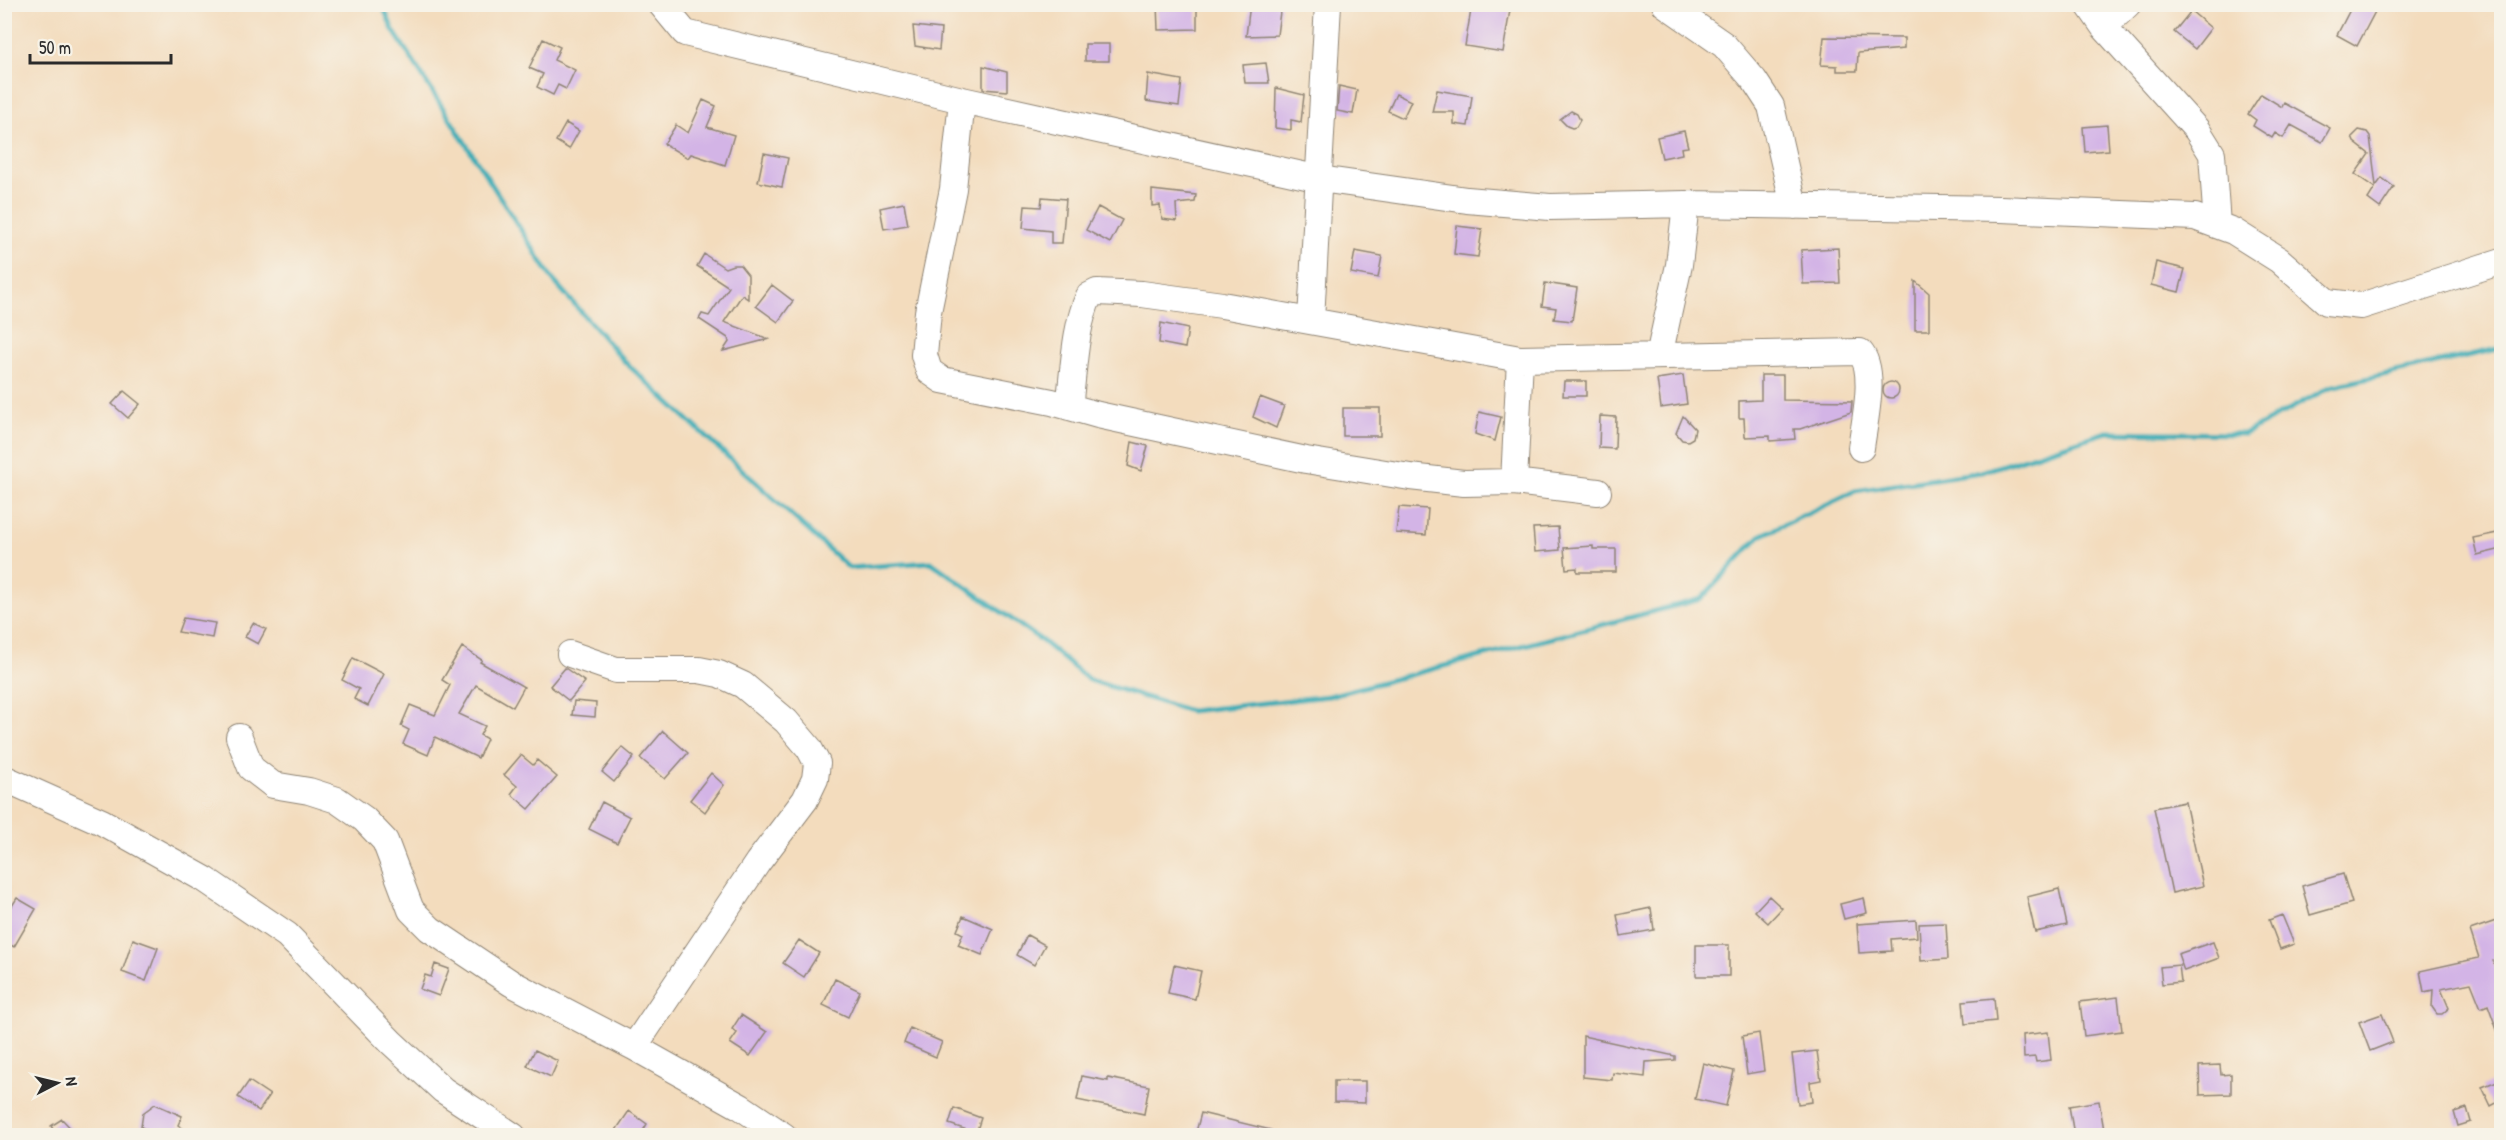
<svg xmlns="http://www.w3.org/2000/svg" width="2506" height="1140" font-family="'Patrick Hand',sans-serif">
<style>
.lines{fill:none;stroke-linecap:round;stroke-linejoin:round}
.stream{stroke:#39abb5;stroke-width:5}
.building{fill:#d3b4e6}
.minor-casing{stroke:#8f8474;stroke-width:28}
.minor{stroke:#fff;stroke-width:26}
</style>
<rect width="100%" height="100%" fill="#f7f3e8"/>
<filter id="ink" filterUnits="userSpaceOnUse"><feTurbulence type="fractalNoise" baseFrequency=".0167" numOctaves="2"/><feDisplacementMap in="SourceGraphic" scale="12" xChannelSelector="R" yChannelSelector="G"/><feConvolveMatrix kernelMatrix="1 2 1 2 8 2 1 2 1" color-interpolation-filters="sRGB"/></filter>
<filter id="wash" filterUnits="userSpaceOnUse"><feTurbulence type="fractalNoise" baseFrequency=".008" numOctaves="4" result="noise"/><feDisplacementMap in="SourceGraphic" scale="24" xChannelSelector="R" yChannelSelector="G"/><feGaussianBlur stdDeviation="1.35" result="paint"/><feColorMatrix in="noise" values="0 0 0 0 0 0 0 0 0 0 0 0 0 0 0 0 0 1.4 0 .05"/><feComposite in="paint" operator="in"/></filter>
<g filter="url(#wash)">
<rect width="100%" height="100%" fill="#f3dcbd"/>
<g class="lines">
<path class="stream" d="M382 4 393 30 553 280 626 363 849 568 931 562 1041 640 1089 680 1190 711 1329 696 1701 599 1760 536 1855 491 1981 472 2107 432 2244 434 2330 387 2502 348"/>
</g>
<g id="blocks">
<path class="building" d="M1157 4H1197V29L1158 30Z
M1250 4H1281L1277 35 1246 36Z
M1472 4H1511L1503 52 1465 46Z
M2353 4H2379L2357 46 2337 35Z
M2191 11 2211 28 2195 49 2174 32Z
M913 26 941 29 939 50 915 46Z
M1824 37 1904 38V49L1858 53 1857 71H1837V66L1821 65Z
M543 39 560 47 554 60 575 70 566 89 558 85 553 95 537 87 543 74 529 68Z
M1085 44H1109V61H1085Z
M1266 63 1269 83H1245L1243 65Z
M983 66 1007 72V91L983 89Z
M1148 74 1182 80 1179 106 1146 101Z
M1339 86 1357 90 1353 114 1337 111Z
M1276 88 1304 95 1301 122 1291 120V130L1275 128Z
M1437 90 1472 96 1468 126 1454 124V112H1432Z
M1396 94 1411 101 1403 118 1388 111Z
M2261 94 2282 107 2284 103 2330 128 2322 142 2291 125 2283 138 2275 133 2272 138 2253 126 2256 120 2248 114Z
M703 100 716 106 707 127 734 135 725 165 691 154 688 158 664 144 676 125 688 133Z
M1571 111 1577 114 1580 120 1576 127 1572 128 1567 126 1560 119Z
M566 123 579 131 569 149 556 141Z
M2107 125 2109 150 2085 152 2083 127Z
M2359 130 2367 132 2370 136 2376 186 2382 178 2394 187 2380 208 2368 199 2375 188 2355 174 2369 154 2354 142 2352 137Z
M1684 131 1688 147 1681 148 1682 154 1662 158 1657 137Z
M764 153 788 158 782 187 758 182Z
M1152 190 1196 195 1195 202 1176 204 1177 221 1162 219 1160 205 1152 206Z
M1042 197 1066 199 1062 243H1051V231L1023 228 1025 206 1041 207Z
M904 203 908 225 884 229 880 208Z
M1098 207 1122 220 1110 243 1086 230Z
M1457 226 1482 229 1478 257 1454 254Z
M1838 248 1840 283 1803 284 1801 250Z
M1355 251 1382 256 1378 278 1351 273Z
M704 254 725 268 733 265H740L748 275V299L742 295 724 322 769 339 723 351 729 342 728 338 699 319 702 314 709 316 729 287 697 266Z
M2156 262 2185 269 2179 292 2151 285Z
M1915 281 1929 293V330H1915Z
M1545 283 1577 288 1572 321 1554 319 1556 308 1542 306Z
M772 285 793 301 778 322 756 306Z
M1161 323 1188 329 1185 348 1159 343Z
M1683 375 1687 404 1661 408 1657 379Z
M1761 375H1783V400L1852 401 1851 412 1800 429H1794L1795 439 1770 441V436L1745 437 1744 418H1739V401L1761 400Z
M1564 381H1586V396H1563Z
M1883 390a8 8 0 1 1 16 0a8 8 0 1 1-16 0Z
M124 391 140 404 128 418 112 404Z
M1260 397 1284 406 1276 428 1253 417Z
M1343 408H1380V436H1343Z
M1479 412 1501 417 1495 441 1475 434Z
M1600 416 1616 417 1615 449 1599 448Z
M1683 416 1695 429 1693 438 1688 441 1682 440 1676 433Z
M1132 442 1148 446 1141 471 1128 466Z
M1399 507 1428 509 1426 535 1396 533Z
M1558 527 1560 550 1535 552 1533 528Z
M2502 532V549L2477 555 2473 538Z
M1593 546V549H1616V572H1577V568L1566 569 1564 548Z
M183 618 215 623 212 638 178 632Z
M253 623 266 629 258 644 245 637Z
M462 647 482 660 480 662 524 687 513 707 476 685 459 714 485 726 480 735 487 739 478 758 435 737 428 755 403 744 409 730 401 726 410 705 435 715 450 685 442 680Z
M353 658 384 674 368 706 354 699 359 689 342 680Z
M565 668 585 682 569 701 550 686Z
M574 701 596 703 595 717 572 715Z
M663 731 688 753 665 779 640 758Z
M622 747 634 757 614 782 602 772Z
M521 755 533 765 537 760 557 777 529 809 511 794 517 786 504 775Z
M711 773 724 785 705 812 690 800Z
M602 802 630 817 617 843 589 829Z
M2185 802 2203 886 2172 893 2154 808Z
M2343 874 2352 903 2310 915 2302 886Z
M2059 889 2067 925 2035 932 2027 897Z
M1769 896 1782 908 1768 923 1755 911Z
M17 898 36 909 14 947 4 941V901L12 906Z
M1864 898 1867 913 1844 919 1840 904Z
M1651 908 1654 930 1621 936 1617 915Z
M2282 915 2294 944 2280 949 2269 920Z
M963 916 993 929 982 955 958 945 963 934 957 931Z
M1916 920 1917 937 1891 939 1892 951 1859 953 1857 924Z
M2496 921 2502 938V958L2493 961 2502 983 2500 1038 2488 1005 2481 1008 2471 983 2441 989 2449 1008 2442 1014H2437L2432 1007 2433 990 2424 992 2420 971 2479 958 2470 930Z
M1946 923 1948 959 1921 961 1919 924Z
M1027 935 1045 945 1034 965 1017 955Z
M133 939 158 948 146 981 122 972Z
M799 940 819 953 804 977 783 963Z
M2213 942 2219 958 2184 971 2178 954Z
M1696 945H1729V976H1696Z
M435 964 449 969 439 996 420 989 425 975 431 977Z
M1174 965 1201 971 1195 999 1168 993Z
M2179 965 2181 982 2162 984 2160 967Z
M835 979 860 991 848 1017 823 1005Z
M2118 997 2122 1031 2084 1036 2080 1002Z
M1994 998 1996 1021 1965 1024 1963 1001Z
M2382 1014 2393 1042 2370 1051 2359 1022Z
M741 1015 767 1032 750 1056 730 1043 737 1033 732 1029Z
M910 1028 942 1042 936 1057 904 1043Z
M2048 1032 2051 1060 2036 1062 2035 1057 2024 1058 2023 1035Z
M1759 1033 1764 1071 1747 1074 1742 1036Z
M1583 1036 1675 1056V1060L1646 1062 1645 1077 1613 1073 1612 1080 1583 1077Z
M535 1050 558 1061 551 1077 527 1066Z
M1817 1051 1821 1080 1810 1082 1812 1102 1798 1104 1792 1054Z
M1703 1063 1734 1071 1726 1106 1695 1099Z
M2220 1065 2221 1075 2231 1074V1094L2200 1095 2199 1066Z
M1082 1076 1108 1081V1078L1149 1086 1144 1114 1077 1100Z
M2502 1079V1100L2491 1106 2482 1087Z
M249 1081 270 1095 259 1111 238 1097Z
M1334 1081H1365V1103L1334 1102Z
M2099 1101 2104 1130 2074 1135 2069 1106Z
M155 1104 182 1116 178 1125 194 1136H159L141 1127 143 1113Z
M954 1108 981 1118 976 1133 949 1124Z
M2467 1108 2471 1122 2458 1126 2454 1112Z
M629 1111 647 1124 640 1136H612Z
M1201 1113 1271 1130 1270 1136H1195Z
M62 1119 78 1136H57L51 1126Z"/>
</g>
</g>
<g filter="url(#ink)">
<use href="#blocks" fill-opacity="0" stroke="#8f8474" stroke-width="1.5"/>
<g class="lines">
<g class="minor-casing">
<path id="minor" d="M661 4 685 33 962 100 1320 179 1467 200 1550 207 1686 204 2001 209 2195 217 2233 231 2279 260 2327 302 2361 306 2502 261
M1665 4 1724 45 1754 80 1771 106 1794 206
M2088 4 2104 27 2197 130 2212 154 2217 225
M2104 27 2128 4
M962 100 953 189 928 312 924 355 929 371 942 380 1052 402 1098 415 1306 460 1410 477 1464 483 1514 482 1598 492
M1311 320 1328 4
M1659 356 1679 265 1686 204
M1069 407C1074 371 1074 329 1089 296L1097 292 1142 294 1222 305 1520 359 1860 352C1877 371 1864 423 1861 448
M1514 482 1520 359
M570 654 616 670H699L719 674 743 685 786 721 809 748 817 763 815 779 805 800 758 862 634 1047
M239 737 251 768 273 785 309 791 337 800 364 819 385 841 411 910 430 929 511 983 634 1047 741 1107 784 1136
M8 780 102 822 206 880 287 935 391 1042 443 1090 513 1136"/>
</g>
<use href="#minor" class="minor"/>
</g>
</g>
<rect width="2506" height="1140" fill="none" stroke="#f7f3e8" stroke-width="24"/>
<g transform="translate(57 1083) rotate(83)" stroke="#f7f3e8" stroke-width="4.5" paint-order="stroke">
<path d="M0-4.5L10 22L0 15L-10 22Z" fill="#2b2b2b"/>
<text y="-9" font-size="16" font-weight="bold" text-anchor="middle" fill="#2b2b2b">N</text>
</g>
<path d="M30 54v9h141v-9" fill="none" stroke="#2b2b2b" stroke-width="3"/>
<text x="39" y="54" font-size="18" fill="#2b2b2b" stroke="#f7f3e8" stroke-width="4.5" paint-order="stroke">50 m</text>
</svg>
